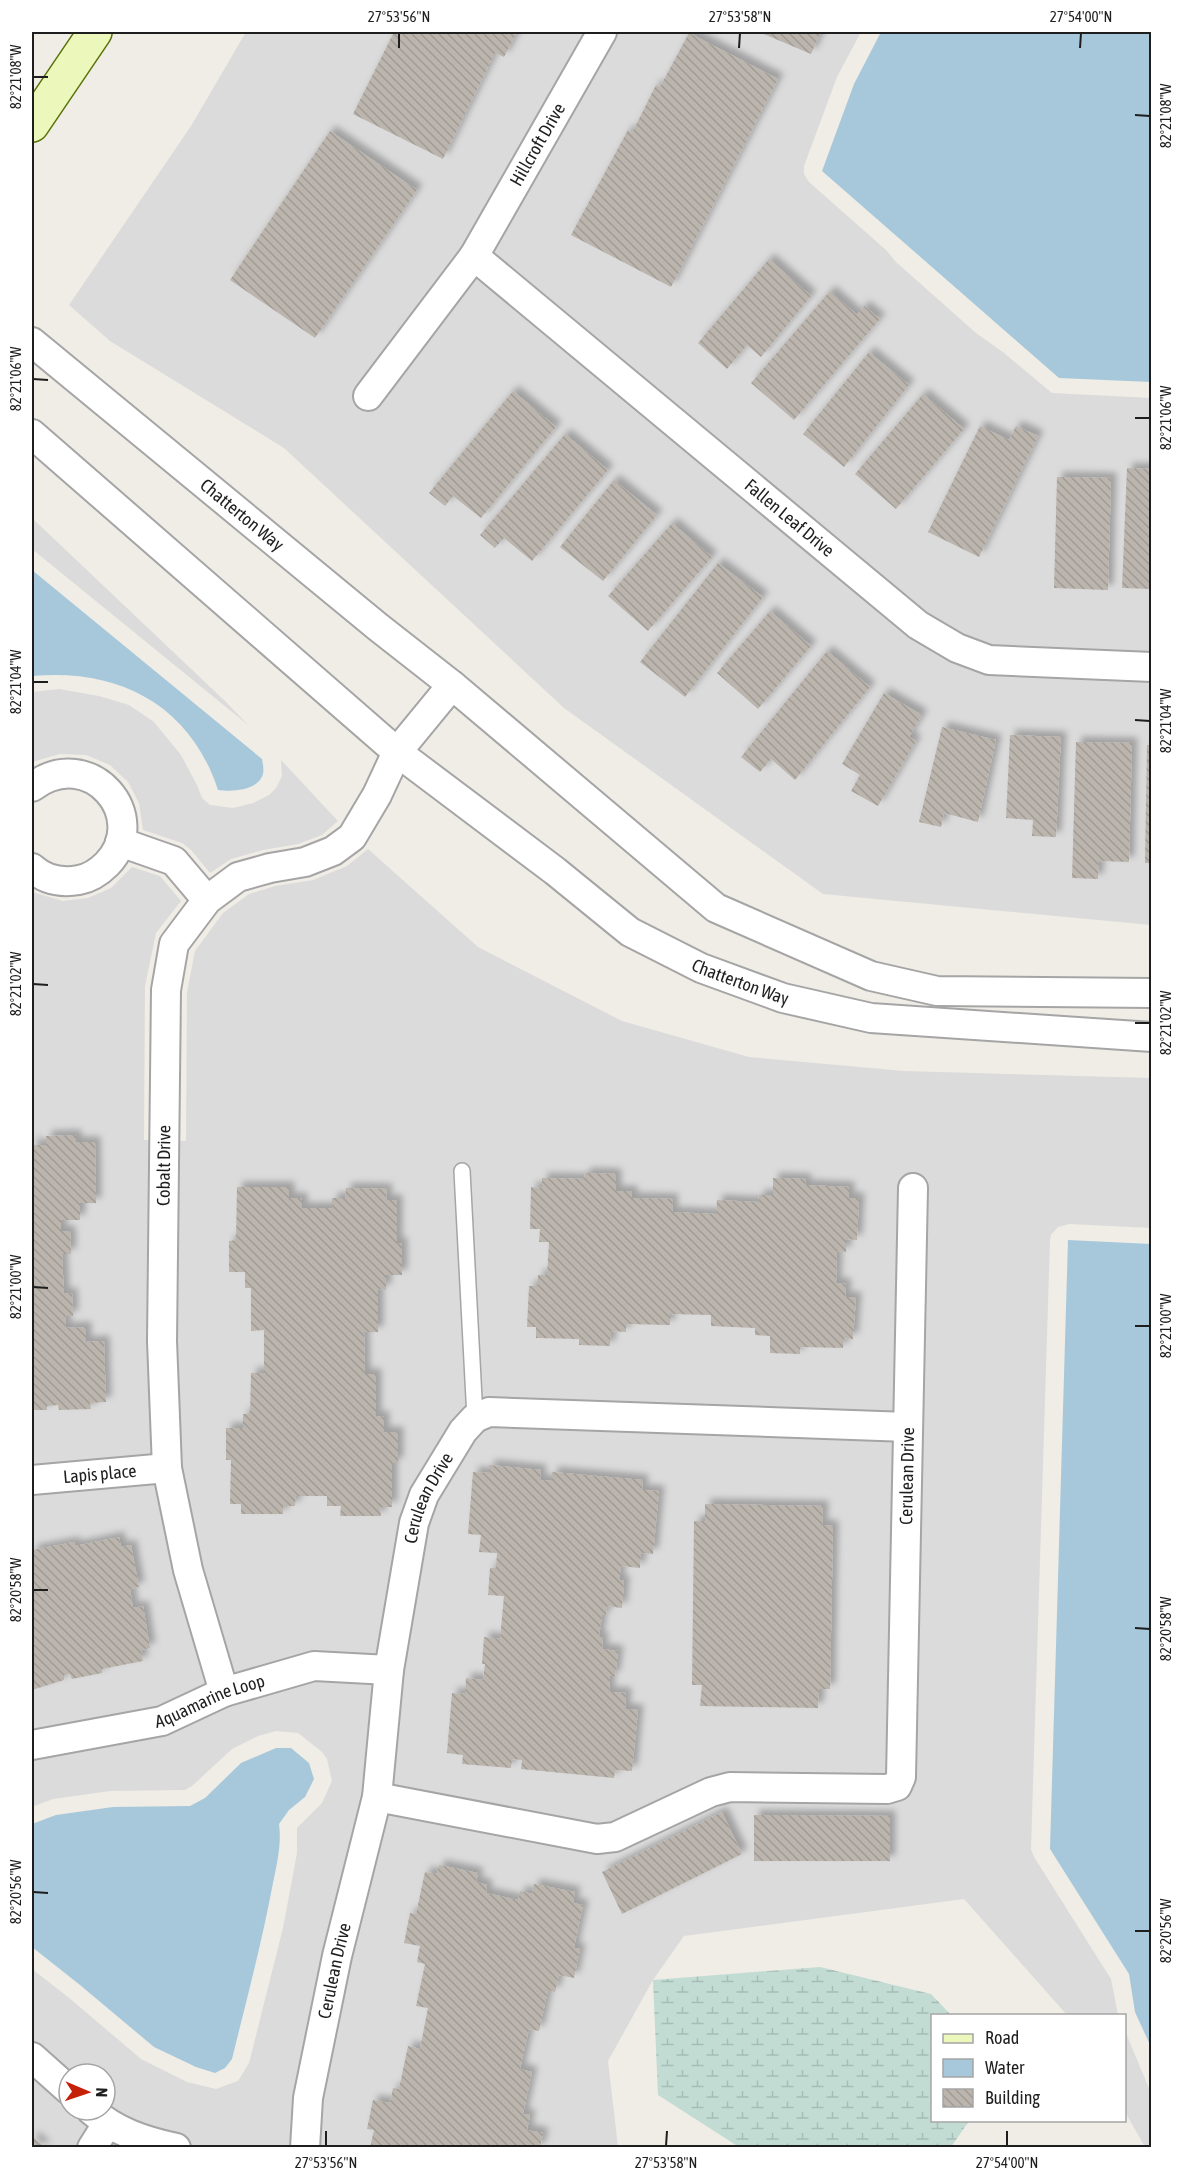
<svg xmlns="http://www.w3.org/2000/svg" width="1183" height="2179" font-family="'Asap Condensed',sans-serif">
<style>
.residential{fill:#dcdbdb;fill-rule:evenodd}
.wetland{fill:url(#wetland-marsh)}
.water{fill:#a7c8db}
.building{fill:url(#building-back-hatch);filter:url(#shadow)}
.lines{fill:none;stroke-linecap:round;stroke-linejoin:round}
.service-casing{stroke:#a5a5a5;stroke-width:18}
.minor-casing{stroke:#a5a5a5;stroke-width:32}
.secondary-casing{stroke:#597209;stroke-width:36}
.service{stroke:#fff;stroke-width:15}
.minor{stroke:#fff;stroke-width:28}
.secondary{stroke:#ecf7bb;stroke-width:33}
.ticks{fill:none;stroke:#1e1e1e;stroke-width:2}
.labels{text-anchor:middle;stroke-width:5;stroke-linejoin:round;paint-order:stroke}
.street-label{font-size:18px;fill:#1e1e1e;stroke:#fff}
.neatline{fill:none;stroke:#1e1e1e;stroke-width:2}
.ticks-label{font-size:15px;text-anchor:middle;fill:#1e1e1e}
</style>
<defs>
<pattern id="wetland-marsh" width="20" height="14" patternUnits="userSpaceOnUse" patternTransform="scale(1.5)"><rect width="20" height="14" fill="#c2dcd4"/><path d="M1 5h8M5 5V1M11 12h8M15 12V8" fill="none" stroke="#a6bcb6"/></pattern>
<pattern id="building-back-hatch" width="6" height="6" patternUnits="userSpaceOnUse" patternTransform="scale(1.5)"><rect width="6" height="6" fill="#bbb5ae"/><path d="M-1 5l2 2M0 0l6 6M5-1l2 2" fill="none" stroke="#a09b95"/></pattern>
<filter id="shadow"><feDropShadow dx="5.5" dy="-5.5" stdDeviation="3" flood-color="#0004"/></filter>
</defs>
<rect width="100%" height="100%" fill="#efede5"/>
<path class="residential" d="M246 32H861L837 77 804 166V174L809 182 886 250 896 262 976 333 1004 353 1052 393 1151 398V925L823 894 564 708 284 448 110 341 69 305 191 126Z
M32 518 226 702 248 725 32 549Z
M59 689 99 696 129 705 154 722 181 755 197 785 202 798 210 805 233 808 253 803 269 795 276 788 282 776 281 760 338 821 322 835 298 844 263 850 231 859 210 873 191 850 182 843 143 830 139 803 128 782 110 765 86 755 60 754 32 762V692Z
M368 849 478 947 622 1021 749 1057 904 1071 1151 1078V1228L1069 1224 1058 1227 1051 1235 1050 1240 1031 1849 1034 1857 1111 1979 1118 2015H1067L964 1899 684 1936 653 1980 608 2061 618 2147 32 2148V1969L68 1997 141 2059 187 2082 216 2089 238 2081 249 2063 283 1928 297 1853V1828L322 1803 332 1781 327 1759 322 1752 298 1733 276 1731 258 1736 232 1749 192 1786 185 1790 110 1791 53 1799 32 1807V892L63 901 88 898 111 888 132 867 160 876 181 901 156 933 145 986 144 1140 186 1141 187 992 195 951 223 913 249 894 275 886 313 880 347 866ZM69 2074H105V2110H69Z
M1125 2031 1151 2093V2147H1145L1125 2112Z"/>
<path class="wetland" d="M820 1967 931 1994 951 2015 932 2016V2120L969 2121 951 2147H739L658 2095 653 1980Z"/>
<path class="water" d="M881 32H1151V382L1059 378 822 171 854 84Z
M32 570 262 759C263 764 264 770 263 774 258 791 232 792 218 790 190 704 118 668 32 676Z
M1068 1240 1151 1244V2047L1135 2012 1129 1974 1050 1849Z
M276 1748H291L309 1763 314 1779 305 1797 289 1810 279 1824C282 1846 276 1867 272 1888 261 1946 246 2002 232 2059L225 2068 215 2073 196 2067 154 2047 80 1985 32 1947V1824L56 1815 113 1807 190 1806 205 1798 241 1763Z"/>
<path class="building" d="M394 32H517L504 57 495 53 443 159 353 114Z
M759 32H821L811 54Z
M689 33 778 79 671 287 571 235 628 130 632 133 656 85 660 87Z
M330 131 417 190 315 338 230 280Z
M769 259 811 296 761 357 747 345 727 369 698 343Z
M830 291 857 315 864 306 880 319 794 420 751 383Z
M869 352 909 385 844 467 803 434Z
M513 391 556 427 481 518 453 496 445 506 429 493Z
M923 394 964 429 896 509 855 474Z
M980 426 1009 440 1016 426 1038 436 979 557 928 532Z
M565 434 608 470 532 561 504 538 495 548 480 535Z
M1127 468 1152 469V589L1122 588Z
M1057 477 1111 478 1108 590 1054 588Z
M614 480 657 515 603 581 560 547Z
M672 523 712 557 648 631 608 596Z
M718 563 763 597 685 697 640 662Z
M770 611 811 646 758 709 717 673Z
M827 651 870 687 795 780 771 759 760 772 741 757Z
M884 693 922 715 909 737 916 741 878 806 851 791 860 775 842 764Z
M942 727 996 740 978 822 944 813 941 827 919 822Z
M1010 735 1061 737 1056 837 1032 836 1033 820 1006 818Z
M1076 742 1132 743 1129 862 1099 861 1098 879 1072 878Z
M1147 745H1152V863H1145Z
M76 1135V1142H95L96 1203H80V1220H61V1231H70L71 1254H62L64 1294 72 1293 73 1316H65L66 1328 86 1327V1342L104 1341 106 1402 90 1403 91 1409 59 1410 58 1405 47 1406V1410H32V1140H34V1145H46V1136Z
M585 1173 616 1174V1191H632V1198L673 1199 672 1212 716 1214 717 1200 758 1202 759 1195H773V1178L806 1179 805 1185 849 1187V1198H859L857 1240 846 1239V1252L837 1251 836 1283 846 1284 845 1297H856L853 1339 844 1338 843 1348 800 1347V1354L770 1353V1336L755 1335V1328L711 1326V1315L670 1314V1325L626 1324V1332L611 1331 610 1346 579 1345V1339L536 1338V1327H527L529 1286H538V1275H547L549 1242H539L540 1229H530L531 1187 542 1188V1178L584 1179Z
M237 1187H289V1198H302V1208H332V1198H345L346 1188 387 1189 386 1200H397V1243H402V1275H386V1290L378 1289V1332H364L365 1374H376V1417L384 1416V1432H398V1463H392V1507H380L381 1516H340L341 1506H327V1496H296L295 1506H283V1514H241V1504H230L231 1460H226V1428H243V1414H250L251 1373H264V1330L251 1331V1288H245V1272H229V1241L236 1240Z
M489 1465 541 1470 540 1480 552 1481V1472L643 1480 642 1490 659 1491 653 1554 641 1553 640 1568 621 1566 619 1580 624 1581 622 1608 607 1606 606 1615H602L599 1637 603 1638 602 1649 618 1651 615 1676H610L609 1692 626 1693 625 1709 638 1710 632 1771 615 1770 614 1778 521 1769 522 1760 512 1759 511 1768 462 1764 463 1755 447 1753 452 1693 465 1694 466 1678 483 1680 485 1664H482L484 1637 500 1639 504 1596 488 1595 490 1568H496L497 1553 479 1552 481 1535 468 1534 473 1472 489 1473Z
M705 1504 823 1506 822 1525 833 1526 830 1689H819L818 1708 700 1706 702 1685H692L694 1521H705Z
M119 1537 121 1547 131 1545 139 1587 130 1589 133 1608 143 1606 150 1648 141 1650 143 1661 102 1669V1673L72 1679 70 1674 64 1675V1680L32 1690V1550L74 1542 75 1546Z
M722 1812 742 1854 622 1914 602 1872Z
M754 1815 890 1816V1861H754Z
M439 1865 478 1873 476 1882 487 1885 486 1893 518 1900 520 1891 532 1894 534 1884 575 1892 573 1903 583 1905 574 1948 580 1949 574 1978 559 1975 555 1992 548 1990 539 2031 529 2029 520 2069 532 2072 523 2114 530 2115 527 2130 543 2133 540 2148H370L374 2130 367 2129 373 2100 390 2103 393 2088 399 2089 408 2046 420 2049 428 2008 416 2006 425 1964 417 1962 420 1946 404 1943 410 1913 416 1914 425 1872 437 1874Z
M32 2136 46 2148H32Z"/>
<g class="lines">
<g class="service-casing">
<path id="service" d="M462 1171 475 1418"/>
</g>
<g class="minor-casing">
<g id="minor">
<path id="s1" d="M474 256 918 625 957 648 989 660 1152 667"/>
<path id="s2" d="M32 342 378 627 452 685 716 908 871 976 937 991 1152 993"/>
<path id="s3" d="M368 396 474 256 602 32"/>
<path id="s4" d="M32 434 397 752 555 871 630 932 701 968 783 998 871 1018 1152 1037"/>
<path d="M32 787C90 743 152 817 107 864 99 872 90 878 79 880 62 883 45 880 32 868"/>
<path d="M120 842 174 861 207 900"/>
<path id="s5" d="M32 1480 167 1468"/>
<path id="s6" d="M224 1692 188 1570 167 1468 162 1341 166 990 174 944 207 900 238 877 270 868 305 862 333 851 352 837 377 795 397 752 452 685"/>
<path id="s7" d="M32 1745 162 1721 224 1692 314 1666 389 1670"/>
<path id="s8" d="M377 1797 597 1839 615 1837 711 1792 730 1787 887 1789 897 1786 901 1777 913 1188"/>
<path d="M32 2057 69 2090"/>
<path d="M91 2110C116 2132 144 2141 176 2148"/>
<path d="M92 2148 107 2124"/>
<path id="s9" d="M305 2148 308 2098 337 1956 377 1797 389 1670 414 1523 424 1495 463 1431 475 1418 489 1412 908 1427"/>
</g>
</g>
<g class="secondary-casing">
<path id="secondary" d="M32 125 95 32"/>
</g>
<use href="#service" class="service"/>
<use href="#minor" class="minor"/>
<use href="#secondary" class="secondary"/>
</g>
<path class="ticks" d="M399 48V33M739 48 740 33M1080 48 1081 33M33 77H48M1135 115 1150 116M33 379 48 380M1135 418H1150M33 682H48M1135 720 1150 721M33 984 48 985M1135 1023H1150M33 1287 48 1288M1135 1326H1150M33 1590H48M1135 1628 1150 1629M33 1892 48 1893M1135 1931H1150M326 2146V2131M666 2146 667 2131M1007 2146V2131"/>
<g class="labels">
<g class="street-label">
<text dy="6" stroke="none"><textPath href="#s3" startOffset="304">Hillcroft Drive</textPath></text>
<text dy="6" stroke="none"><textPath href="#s2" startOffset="272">Chatterton Way</textPath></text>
<text dy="6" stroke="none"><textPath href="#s1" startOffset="410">Fallen Leaf Drive</textPath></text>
<text dy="6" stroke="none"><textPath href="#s4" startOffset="900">Chatterton Way</textPath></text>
<text dy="6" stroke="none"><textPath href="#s6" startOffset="534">Cobalt Drive</textPath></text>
<text dy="6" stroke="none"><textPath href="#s5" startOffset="68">Lapis place</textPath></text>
<text dy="6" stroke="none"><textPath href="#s8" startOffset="846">Cerulean Drive</textPath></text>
<text dy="6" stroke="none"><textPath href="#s9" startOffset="664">Cerulean Drive</textPath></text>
<text dy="6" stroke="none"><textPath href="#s7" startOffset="184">Aquamarine Loop</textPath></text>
<text dy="6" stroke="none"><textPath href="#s9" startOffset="180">Cerulean Drive</textPath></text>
</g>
</g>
<rect width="1183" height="2179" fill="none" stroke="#ffffff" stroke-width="66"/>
<rect x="931" y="2014" width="195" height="108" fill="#ffffff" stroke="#a5a5a5" stroke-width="1.5"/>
<rect x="943" y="2034" width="30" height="9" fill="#ecf7bb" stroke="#a5a5a5" stroke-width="1.5"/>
<text x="985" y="2044" font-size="18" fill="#1e1e1e">Road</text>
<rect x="943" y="2059" width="30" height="18" fill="#a7c8db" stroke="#a5a5a5" stroke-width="1.5"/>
<text x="985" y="2074" font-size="18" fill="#1e1e1e">Water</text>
<rect x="943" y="2089" width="30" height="18" fill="url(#building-back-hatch)" stroke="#a5a5a5" stroke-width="1.5"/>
<text x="985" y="2104" font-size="18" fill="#1e1e1e">Building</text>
<g transform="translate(87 2092) rotate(92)"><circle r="28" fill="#ffffff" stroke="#a5a5a5" stroke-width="1.5"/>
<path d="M0-4.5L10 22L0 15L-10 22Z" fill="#c52008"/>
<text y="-9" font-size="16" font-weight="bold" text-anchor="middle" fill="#1e1e1e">N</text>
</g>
<rect x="33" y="33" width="1117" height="2113" class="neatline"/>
<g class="ticks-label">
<text x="399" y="22">27°53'56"N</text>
<text x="740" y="22">27°53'58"N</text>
<text x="1081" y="22">27°54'00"N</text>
<text transform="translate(16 77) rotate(-90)" y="5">82°21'08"W</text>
<text transform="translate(1166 116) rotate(-90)" y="5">82°21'08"W</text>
<text transform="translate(16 379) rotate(-90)" y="5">82°21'06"W</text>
<text transform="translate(1166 418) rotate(-90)" y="5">82°21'06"W</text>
<text transform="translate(16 682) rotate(-90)" y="5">82°21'04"W</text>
<text transform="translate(1166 721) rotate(-90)" y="5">82°21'04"W</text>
<text transform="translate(16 984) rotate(-90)" y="5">82°21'02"W</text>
<text transform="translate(1166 1023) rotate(-90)" y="5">82°21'02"W</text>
<text transform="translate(16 1287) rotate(-90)" y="5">82°21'00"W</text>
<text transform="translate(1166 1326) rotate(-90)" y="5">82°21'00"W</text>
<text transform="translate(16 1590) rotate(-90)" y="5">82°20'58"W</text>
<text transform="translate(1166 1629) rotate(-90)" y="5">82°20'58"W</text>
<text transform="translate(16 1892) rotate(-90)" y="5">82°20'56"W</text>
<text transform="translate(1166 1931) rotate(-90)" y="5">82°20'56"W</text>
<text x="326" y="2168">27°53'56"N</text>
<text x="666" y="2168">27°53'58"N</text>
<text x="1007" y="2168">27°54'00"N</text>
</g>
</svg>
